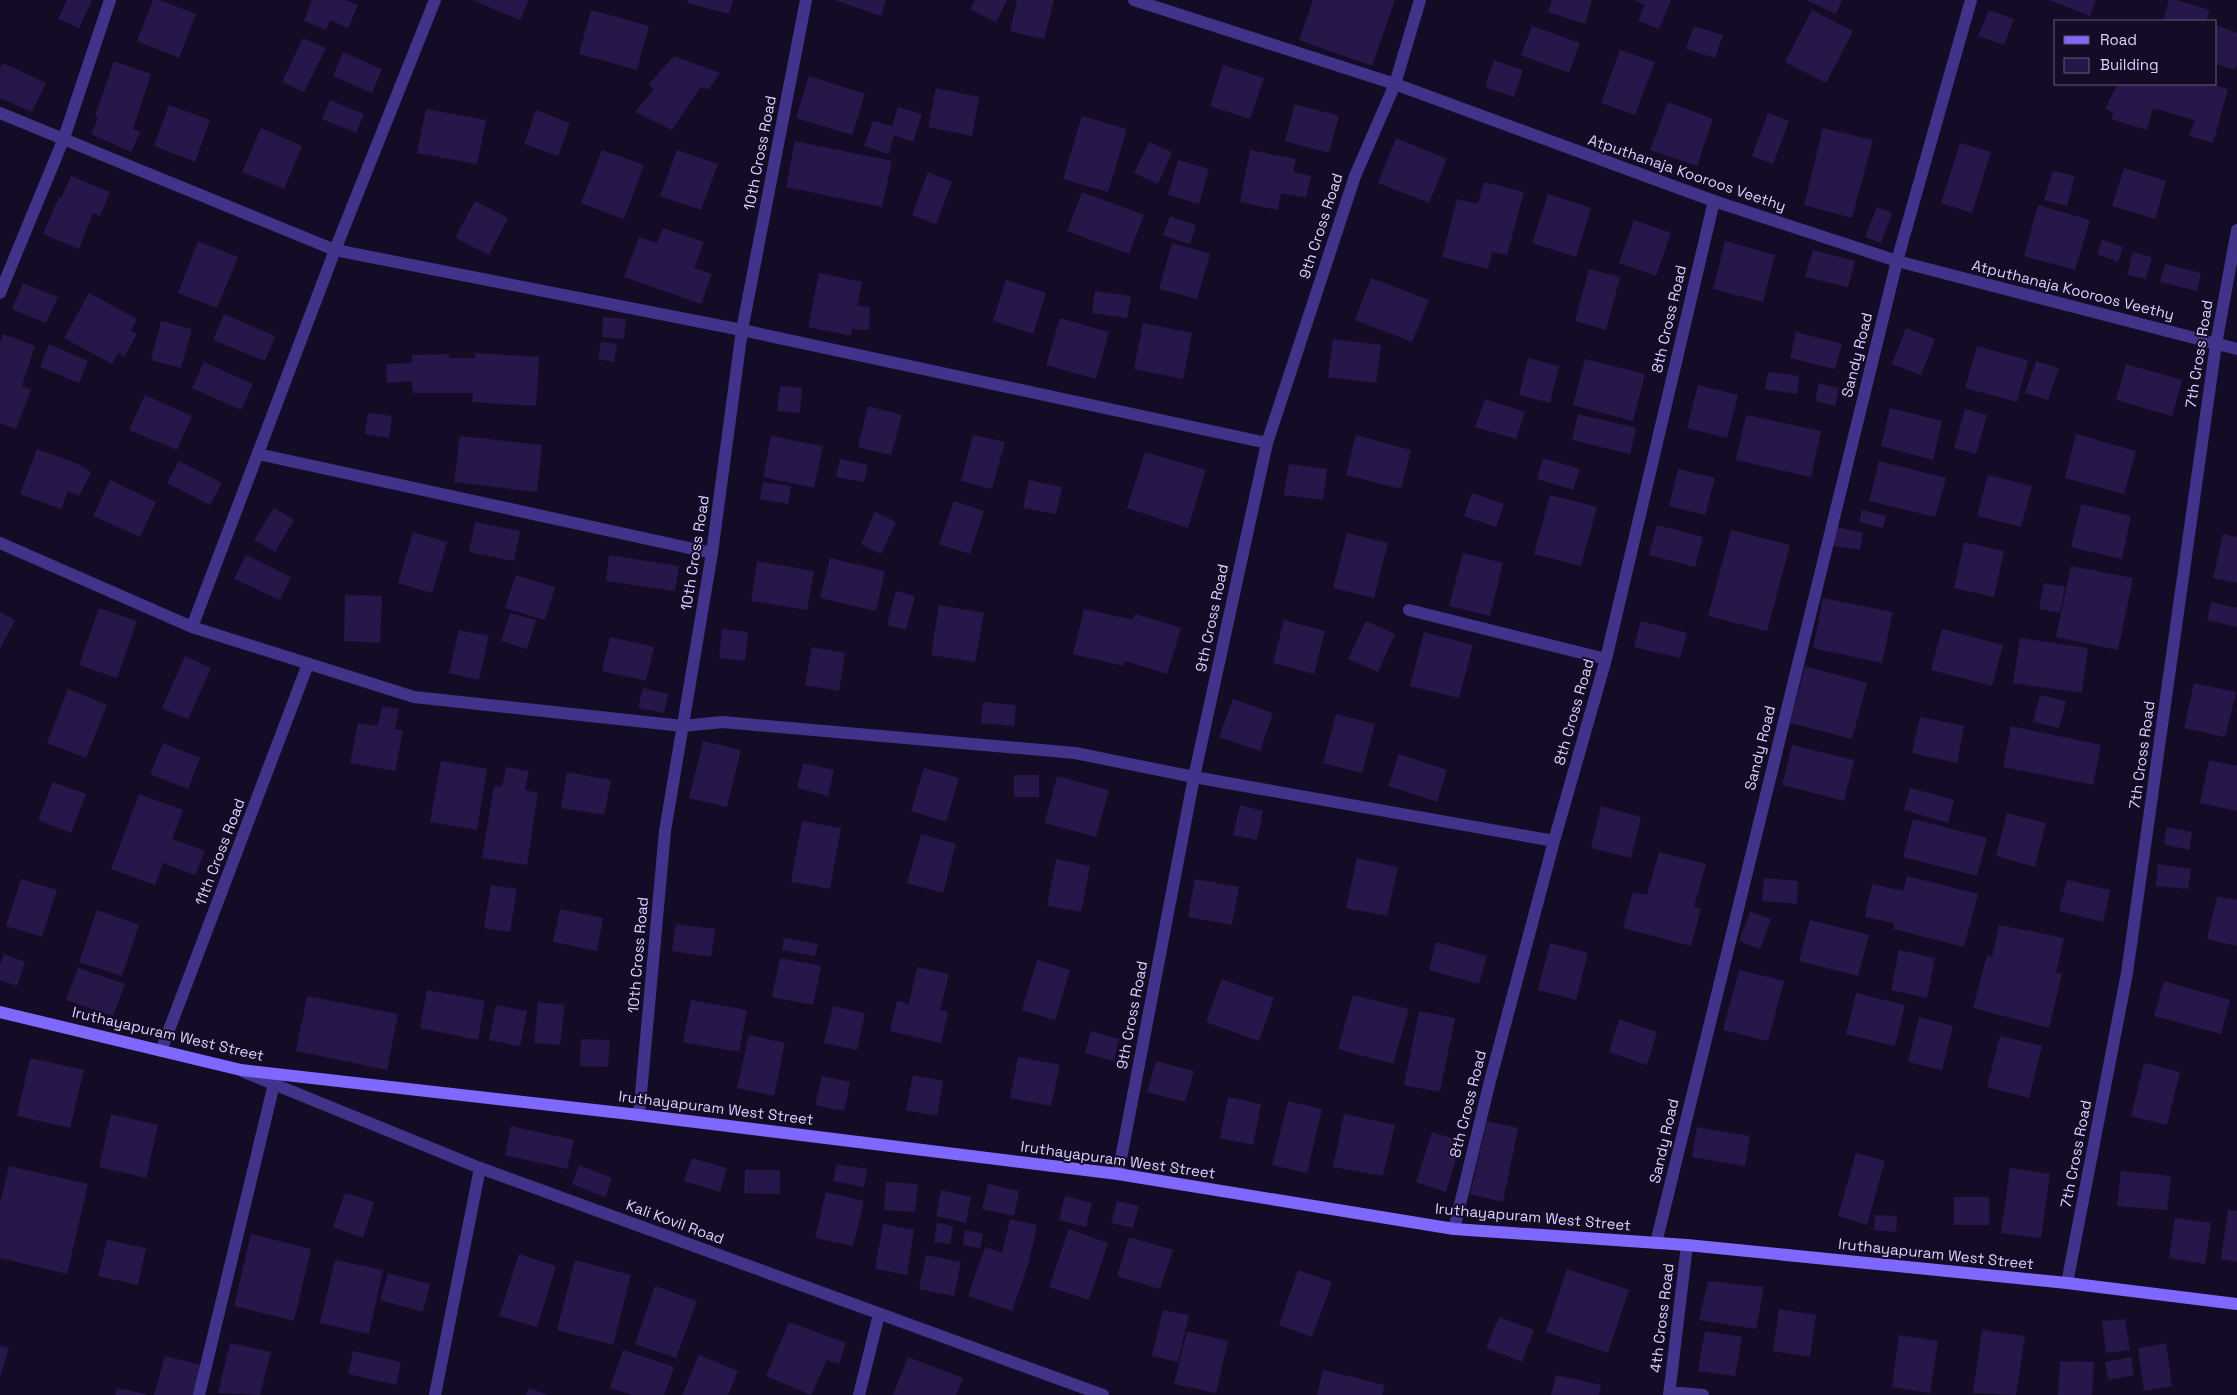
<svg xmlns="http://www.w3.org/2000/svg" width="2237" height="1395" font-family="'Space Grotesk',sans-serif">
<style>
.building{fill:#271649}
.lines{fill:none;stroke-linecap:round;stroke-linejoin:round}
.minor{stroke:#413389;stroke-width:12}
.tertiary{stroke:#413389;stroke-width:12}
.secondary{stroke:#7f68ff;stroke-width:12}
.labels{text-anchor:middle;stroke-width:4;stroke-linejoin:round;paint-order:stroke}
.street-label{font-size:15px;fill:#dcd1ff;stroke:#140c26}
</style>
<rect width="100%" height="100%" fill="#140c26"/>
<path class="building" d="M67 0H92L79 28 58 19Z
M153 0H159L196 14 179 58 137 41Z
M312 0H346L358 5 348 28 330 20 326 30 304 21Z
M472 0H529L520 20Z
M688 0H733L729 14 687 3Z
M835 0H886L881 16Z
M975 0H1007L996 22 970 9Z
M1017 0H1054L1044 39 1010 31Z
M1313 0H1395L1372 66 1299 40Z
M1552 0H1592L1585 24 1548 12Z
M1634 0H1671L1659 29 1638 21 1645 5Z
M1806 0H1842L1836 14Z
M2049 0H2096L2090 16Z
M2169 0H2177L2210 10 2206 21H2163Z
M591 10 649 26 637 70 579 54Z
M1812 10 1853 31 1826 83 1785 62Z
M1989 10 2014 19 2004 45 1978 36Z
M2216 25 2237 33V64L2235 70 2216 64Z
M1532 26 1580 43 1569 73 1521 55Z
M1694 26 1723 35 1715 58 1686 49Z
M303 38 326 48 304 92 282 82Z
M1620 50 1655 62 1635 115 1601 103Z
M343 52 382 69 372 93 333 76Z
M674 56 720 73 709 89 700 88 672 130 635 112 654 89 648 85Z
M1494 60 1523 70 1514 97 1485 87Z
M114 61 151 74 133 129 140 132 131 152 91 134 98 118 95 116Z
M3 63 46 83 32 112 0 98V68Z
M1223 65 1264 78 1250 119 1210 106Z
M809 76 865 94 852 135 796 118Z
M2118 84H2211L2228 89 2213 143 2189 136 2195 120 2153 108 2147 130 2111 119 2114 113 2105 109Z
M936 88 979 97 972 136 928 127Z
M330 100 364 114 356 133 322 119Z
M1668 102 1713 119 1697 166 1650 150Z
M1295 104 1339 116 1329 153 1285 141Z
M169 105 210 120 195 162 154 146Z
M898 107 922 114 913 142 894 135 889 154 864 146 873 121 892 126Z
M426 109 486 120 477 164 417 153Z
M536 110 570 123 558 156 524 144Z
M1768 113 1789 121 1773 164 1752 156Z
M1082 116 1127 129 1108 192 1063 179Z
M261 128 302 146 284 189 242 172Z
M1823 128 1873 140 1852 218 1804 205Z
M1396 138 1447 159 1429 203 1378 183Z
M795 141 892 161 882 207 786 187Z
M1149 142 1172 152 1158 184 1134 173Z
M1960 143 1991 152 1972 213 1941 203Z
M602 150 644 165 624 219 581 203Z
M677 150 718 164 701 210 660 196Z
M1250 150 1296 159 1293 172 1311 176 1306 198 1281 193 1278 210 1240 202Z
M1178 160 1209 169 1199 204 1168 195Z
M2124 168 2166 181 2155 219 2112 206Z
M2053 171 2075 176 2067 206 2044 200Z
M928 172 952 182 936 224 912 215Z
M71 176 110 192 100 216 93 213 79 249 43 234 59 197 61 198Z
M1484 182 1524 192 1507 255 1492 252 1488 269 1442 257 1457 199 1478 204Z
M1082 192 1144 215 1129 254 1067 231Z
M1548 194 1591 208 1576 257 1532 243Z
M475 201 508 218 489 255 455 238Z
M2038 205 2090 220 2075 270 2024 256Z
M1877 207 1892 213 1881 243 1865 237Z
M1170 216 1196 225 1190 244 1163 235Z
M1634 220 1671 233 1656 276 1619 263Z
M663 228 704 242 694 268 712 274 701 304 624 277 639 237 657 243Z
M2102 240 2123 247 2118 262 2097 254Z
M198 241 238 257 217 308 178 293Z
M1725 241 1775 255 1763 302 1713 289Z
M1172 243 1210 254 1197 299 1159 289Z
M1813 250 1855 261 1848 287 1805 277Z
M2133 252 2152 257 2146 279 2127 275Z
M2165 264 2201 273 2197 291 2160 282Z
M1589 269 1620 277 1606 330 1575 321Z
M819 273 862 282 857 306 870 307 869 330 852 329 851 336 808 327Z
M1371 278 1429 300 1412 342 1355 320Z
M1006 280 1046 293 1033 334 993 321Z
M23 283 58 297 46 323 12 309Z
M1095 291 1131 296 1127 318 1092 313Z
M89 293 137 319 131 331 137 334 124 357 118 353 112 364 64 338Z
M224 314 275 336 265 361 213 340Z
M603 317 626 319 624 339 602 337Z
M1060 318 1109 332 1096 379 1046 365Z
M161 321 192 329 181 368 151 360Z
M1143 323 1192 333 1183 379 1134 369Z
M1906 328 1935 339 1921 375 1892 364Z
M1796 332 1842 344 1835 369 1790 358Z
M3 334 35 346 22 386 31 390 16 429 0 423V342Z
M1333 339 1381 345 1376 383 1328 377Z
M601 342 617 344 614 362 598 359Z
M49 344 88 361 79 383 40 367Z
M1977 346 2028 360 2017 402 1965 388Z
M475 353 539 357 536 406 472 402 473 393H413L412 381 387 383 386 364 412 363V355L449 354V358H475Z
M1528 358 1559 366 1550 403 1519 395Z
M1585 359 1645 374 1633 421 1573 405Z
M2036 361 2059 368 2048 400 2025 393Z
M204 362 253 384 241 410 192 388Z
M2126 364 2182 380 2172 416 2116 400Z
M1768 372 1799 376 1797 394 1765 389Z
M1819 383 1839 388 1835 406 1815 401Z
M1698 385 1738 395 1727 438 1687 428Z
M780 386 802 388 800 413 777 411Z
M145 395 192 416 177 450 129 430Z
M1485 399 1525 412 1516 439 1475 427Z
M868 406 902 415 891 455 858 447Z
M1890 408 1942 421 1933 460 1881 446Z
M1965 409 1987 415 1976 454 1954 448Z
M368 413 392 416 389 438 365 434Z
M1578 414 1636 428 1630 454 1572 440Z
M1746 415 1821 431 1811 477 1736 460Z
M2076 434 2136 451 2124 494 2065 478Z
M973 435 1005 442 992 489 961 481Z
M1356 435 1411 450 1401 489 1346 475Z
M460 436 542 445 537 492 454 482Z
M771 436 823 446 814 488 763 477Z
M37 449 78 464 91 472 79 496 68 491 61 509 20 494Z
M1145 452 1206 470 1188 528 1127 508Z
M1543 458 1580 469 1573 490 1537 479Z
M840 459 868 465 864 482 836 477Z
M179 461 222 483 210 505 167 483Z
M1879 461 1946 478 1935 517 1869 501Z
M1289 464 1327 469 1323 500 1284 495Z
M1678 469 1715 478 1705 515 1669 506Z
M1988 475 2032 486 2021 527 1977 516Z
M110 480 156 502 140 537 93 516Z
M1029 480 1062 487 1056 514 1023 508Z
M763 482 791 486 788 504 760 499Z
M1472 493 1504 504 1496 527 1464 516Z
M1550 495 1597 507 1581 566 1534 554Z
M954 501 984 511 970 554 939 544Z
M2081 504 2131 516 2122 559 2071 547Z
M274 508 294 520 275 552 254 540Z
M1862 510 1886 516 1883 528 1859 522Z
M875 512 896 522 881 554 861 544Z
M475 522 520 531 514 561 469 552Z
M1657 525 1703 537 1695 567 1649 555Z
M1837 527 1863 533 1860 550 1833 546Z
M1731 530 1790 545 1767 631 1708 616Z
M413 532 447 542 432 593 398 583Z
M1347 533 1388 543 1374 598 1333 588Z
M2223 534 2237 537V583L2213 578Z
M1964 542 2004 551 1994 597 1954 588Z
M1463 553 1503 563 1490 616 1449 606Z
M246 555 291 577 280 600 234 579Z
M609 555 679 566 675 591 606 581Z
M830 558 885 571 876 611 820 598Z
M757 561 814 571 807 610 751 601Z
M2071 566 2133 578 2118 650 2056 637Z
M516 575 555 587 545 620 505 608Z
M2044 583 2065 587 2060 613 2039 609Z
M896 591 915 596 906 630 887 625Z
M345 595 382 596 380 643 344 641Z
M1823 598 1893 612 1882 663 1813 648Z
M2211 602 2237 608V627L2207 620Z
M939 605 984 613 975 662 931 655Z
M99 608 137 621 117 678 79 665Z
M1084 609 1133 620 1135 614 1181 628 1167 674 1125 661 1124 666 1073 654Z
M0 612 15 620 0 649Z
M510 613 536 620 527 649 501 641Z
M1284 620 1325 631 1314 674 1273 663Z
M1366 621 1395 634 1378 672 1348 659Z
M1641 621 1687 633 1680 658 1634 647Z
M722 629 748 632 745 661 719 658Z
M1942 629 2003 645 1992 686 1931 670Z
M459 630 489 636 479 680 449 673Z
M1424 632 1473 645 1459 698 1410 686Z
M610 637 654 647 646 681 602 671Z
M2020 638 2088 648 2082 693 2013 683Z
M812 647 845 653 839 691 805 685Z
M185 656 211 668 188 719 162 708Z
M1805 666 1867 683 1852 739 1790 723Z
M2194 683 2236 692 2225 737 2184 728Z
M643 688 668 694 664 713 638 708Z
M68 689 107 705 86 758 47 743Z
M2040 695 2066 701 2059 728 2033 722Z
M1233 699 1273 713 1260 751 1219 737Z
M983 702 1016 705 1014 726 981 723Z
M382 706 399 709 395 729 403 730 395 771 350 763 358 723 378 726Z
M1336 714 1375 724 1362 773 1323 763Z
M1920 717 1964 726 1957 763 1912 753Z
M2011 726 2101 745 2093 785 2003 767Z
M703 741 741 750 727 807 689 798Z
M163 743 200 758 188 789 150 774Z
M1792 745 1854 760 1844 801 1782 785Z
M1399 754 1447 770 1437 802 1388 786Z
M2209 760 2237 766V811L2200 803Z
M441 761 487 769 477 830 430 822Z
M803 763 834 770 828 796 797 788Z
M506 767 529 771 525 790 538 793 527 865 482 858 494 786 502 787Z
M924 768 959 778 946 822 911 811Z
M567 772 611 780 604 815 561 808Z
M1014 775H1039V797H1014Z
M1057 776 1109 790 1096 837 1045 823Z
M53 782 86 794 71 833 38 820Z
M1910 788 1954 800 1948 823 1904 810Z
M139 794 183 810 172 839 205 851 195 875 163 863 155 885 111 869Z
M1240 805 1263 811 1257 840 1233 835Z
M1601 806 1641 817 1631 858 1591 848Z
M2007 813 2046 823 2035 867 1996 856Z
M1913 819 1987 838 1977 876 1903 857Z
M802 821 841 828 830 889 791 882Z
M2167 827 2192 832 2189 850 2164 844Z
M921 834 956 844 943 893 907 883Z
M1659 852 1706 864 1694 907 1701 909 1691 946 1623 928 1633 892 1647 895Z
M1357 858 1398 867 1387 916 1346 908Z
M1056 859 1090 866 1081 912 1047 906Z
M2158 864 2191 869 2188 889 2156 886Z
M1907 876 1978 894 1964 947 1893 929 1894 923 1865 917 1872 884 1903 891Z
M1764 878 1798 881 1797 904 1762 901Z
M21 879 57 890 42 937 6 926Z
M1195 879 1239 887 1232 925 1188 917Z
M2067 880 2110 890 2103 922 2059 911Z
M491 885 517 889 510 932 484 928Z
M2217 896 2237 900V946L2207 939Z
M560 909 603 918 597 951 553 942Z
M97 910 139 925 122 976 79 962Z
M1750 912 1771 919 1760 949 1739 941Z
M1810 920 1869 935 1858 976 1799 961Z
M676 924 715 929 711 957 672 951Z
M1999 925 2064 938 2056 973 2062 974 2049 1028 1973 1008 1987 955 1992 957Z
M784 938 818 944 815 956 782 950Z
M1436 942 1487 956 1479 984 1429 970Z
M1550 943 1588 953 1576 1000 1538 990Z
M1899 950 1935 958 1927 998 1891 990Z
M4 954 25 962 17 986 0 980V965Z
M780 958 821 966 813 1005 772 997Z
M1037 960 1070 970 1055 1020 1022 1010Z
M917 967 949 974 940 1010 948 1012 941 1043 890 1031 897 1001 909 1004Z
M78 968 125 984 113 1016 66 1000Z
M1739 970 1784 981 1768 1041 1723 1030Z
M1222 979 1274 998 1259 1041 1206 1022Z
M2164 981 2230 1000 2221 1034 2154 1016Z
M427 990 485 1001 478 1040 420 1028Z
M1856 993 1905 1005 1895 1046 1846 1034Z
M1353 995 1409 1009 1393 1064 1338 1049Z
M307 996 398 1014 387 1070 296 1051Z
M691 1000 747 1010 739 1052 683 1042Z
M538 1002 565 1005 560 1045 534 1043Z
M496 1005 527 1011 520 1046 489 1040Z
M833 1006 865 1013 857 1050 824 1043Z
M1419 1011 1455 1018 1440 1092 1404 1085Z
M1919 1017 1953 1026 1942 1070 1908 1062Z
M1619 1019 1657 1032 1647 1065 1609 1052Z
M1091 1031 1119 1039 1114 1061 1085 1053Z
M749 1035 785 1043 774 1096 737 1088Z
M2000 1036 2042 1046 2029 1098 1987 1087Z
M581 1039 610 1040 608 1067 580 1066Z
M1018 1057 1060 1065 1051 1106 1010 1098Z
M30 1058 84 1070 70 1128 17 1116Z
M1156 1061 1194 1071 1185 1102 1147 1092Z
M2144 1063 2180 1072 2167 1125 2131 1116Z
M913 1075 943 1081 937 1116 906 1110Z
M822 1076 850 1082 844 1111 815 1105Z
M1228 1097 1261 1104 1253 1145 1220 1138Z
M1288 1101 1322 1109 1307 1173 1272 1165Z
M111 1114 158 1125 146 1178 99 1167Z
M1344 1114 1395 1125 1383 1176 1333 1167Z
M1487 1121 1518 1128 1503 1202 1470 1194Z
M511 1126 574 1140 567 1169 505 1155Z
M1697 1127 1750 1136 1745 1166 1692 1157Z
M1432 1132 1461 1141 1446 1192 1416 1182Z
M1856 1153 1885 1161 1867 1225 1838 1216Z
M692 1158 727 1168 720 1192 684 1181Z
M837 1164 867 1169 864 1187 833 1181Z
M579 1165 612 1178 605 1197 572 1184Z
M9 1166 88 1184 67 1274 0 1258V1204Z
M2010 1168 2050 1174 2041 1238 2001 1233Z
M745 1170H780V1194L744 1193Z
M2121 1171 2171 1176 2167 1210 2117 1206Z
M886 1182 918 1184 915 1212 884 1210Z
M988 1184 1019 1191 1014 1216 982 1209Z
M941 1190 971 1197 966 1223 936 1216Z
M826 1192 864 1201 853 1246 815 1238Z
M345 1193 374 1202 363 1238 333 1227Z
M1065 1196 1092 1203 1086 1227 1059 1220Z
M1954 1197H1989V1225H1954Z
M1117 1201 1139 1206 1133 1228 1111 1223Z
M2228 1210 2237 1211V1262L2221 1259Z
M1875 1215 1897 1216 1896 1232 1874 1230Z
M2175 1218 2211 1223 2205 1264 2169 1258Z
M1010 1219 1037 1225 1029 1262 1012 1311 968 1296 985 1247 1002 1253Z
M937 1223 953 1226 950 1244 934 1242Z
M883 1224 914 1230 907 1275 875 1269Z
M1069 1229 1108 1243 1089 1300 1049 1287Z
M965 1230 983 1234 980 1248 963 1245Z
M251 1234 311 1249 294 1321 234 1306Z
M1129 1237 1173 1250 1160 1289 1117 1276Z
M107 1240 146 1248 138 1285 98 1276Z
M519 1254 556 1266 537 1327 499 1316Z
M926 1255 961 1262 954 1296 919 1289Z
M335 1260 383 1270 369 1334 320 1323Z
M575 1260 631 1275 613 1345 557 1330Z
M1567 1269 1629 1290 1608 1353 1546 1332Z
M1298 1270 1332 1282 1312 1337 1279 1325Z
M388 1273 430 1284 423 1312 380 1300Z
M1708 1281 1764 1287 1756 1329 1699 1320Z
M655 1286 697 1301 676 1358 635 1344Z
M1779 1309 1816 1315 1810 1357 1773 1351Z
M1163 1310 1189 1315 1178 1362 1152 1356Z
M1499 1317 1534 1330 1522 1362 1486 1348Z
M2125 1319 2130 1350 2106 1353 2102 1321Z
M789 1322 846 1343 839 1364 827 1360 811 1395 766 1376Z
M1982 1330 2025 1336 2016 1395 1973 1393Z
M1187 1331 1228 1341 1216 1393 1174 1384Z
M1705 1331 1742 1337 1735 1376 1698 1371Z
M1899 1335 1938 1341 1930 1393 1892 1387Z
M230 1343 271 1352 260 1395 218 1393Z
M2166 1343 2172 1386 2144 1391 2138 1348Z
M0 1346 9 1348 0 1378Z
M623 1350 674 1367 664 1395H632L610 1388Z
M353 1351 401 1362 396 1385 348 1374Z
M699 1355 738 1371 728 1395H682Z
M165 1356 201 1365 196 1395H154Z
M908 1357 963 1378 956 1395H893Z
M2131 1357 2134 1375 2108 1380 2105 1362Z
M2060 1361 2094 1362 2092 1395H2058Z
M1323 1370 1385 1385 1382 1395H1317Z
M1556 1375 1601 1385 1599 1395H1551Z
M117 1388 146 1394V1395H115Z
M529 1388 548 1395H526Z"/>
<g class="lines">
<path class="minor" d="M1134 0 1395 84 1714 201 1897 261 2237 349
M0 113 335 250 435 0
M0 293 64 138 110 0
M258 454 712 553
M0 543 192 627 414 697 683 726 722 722 1075 753 1194 777 1554 841
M1409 610 1606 659
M192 627 335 250 742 330 1267 443
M161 1051 308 664
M639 1115 665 831 712 553 742 330 806 0
M1118 1174 1194 777 1267 443 1355 176 1395 84 1420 0
M1454 1229 1490 1081 1554 841 1606 659 1714 201
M1656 1243 1897 261 1971 0
M2067 1283 2127 973 2216 344 2237 230
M1670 1392 1703 1395
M199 1395 274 1084
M435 1395 480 1168
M859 1395 879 1314
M1669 1395 1687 1245"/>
<path class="tertiary" d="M244 1072 480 1168 1103 1395"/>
<path class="secondary" d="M0 1012 241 1070 639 1115 1118 1174 1454 1229 1687 1245 2067 1283 2237 1304"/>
</g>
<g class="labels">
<g class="street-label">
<text transform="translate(760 153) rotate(-79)" y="5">10th Cross Road</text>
<text transform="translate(1687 173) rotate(19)" y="5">Atputhanaja Kooroos Veethy</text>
<text transform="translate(1321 226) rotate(-72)" y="5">9th Cross Road</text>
<text transform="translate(2073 290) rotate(14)" y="5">Atputhanaja Kooroos Veethy</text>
<text transform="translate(1669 319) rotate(-77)" y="5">8th Cross Road</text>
<text transform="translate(2199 354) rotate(-81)" y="5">7th Cross Road</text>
<text transform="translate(1857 355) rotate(-76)" y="5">Sandy Road</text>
<text transform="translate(695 553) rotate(-81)" y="5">10th Cross Road</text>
<text transform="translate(1212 618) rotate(-78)" y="5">9th Cross Road</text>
<text transform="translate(1574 712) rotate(-74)" y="5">8th Cross Road</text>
<text transform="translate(1760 748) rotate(-76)" y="5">Sandy Road</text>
<text transform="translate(2142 755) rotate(-82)" y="5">7th Cross Road</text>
<text transform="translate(220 852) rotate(-69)" y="5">11th Cross Road</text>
<text transform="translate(638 955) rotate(-85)" y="5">10th Cross Road</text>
<text transform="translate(1132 1015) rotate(-79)" y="5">9th Cross Road</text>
<text transform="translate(168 1034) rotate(13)" y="5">Iruthayapuram West Street</text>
<text transform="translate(1468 1104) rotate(-76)" y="5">8th Cross Road</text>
<text transform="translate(716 1108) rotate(7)" y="5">Iruthayapuram West Street</text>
<text transform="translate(1664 1141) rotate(-77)" y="5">Sandy Road</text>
<text transform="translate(2076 1154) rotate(-79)" y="5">7th Cross Road</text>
<text transform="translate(1118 1160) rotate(8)" y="5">Iruthayapuram West Street</text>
<text transform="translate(1533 1217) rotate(5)" y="5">Iruthayapuram West Street</text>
<text transform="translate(675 1222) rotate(20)" y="5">Kali Kovil Road</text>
<text transform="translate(1936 1254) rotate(6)" y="5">Iruthayapuram West Street</text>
<text transform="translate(1662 1318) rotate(-83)" y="5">4th Cross Road</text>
</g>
</g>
<rect x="2054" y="20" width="162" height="65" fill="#140c26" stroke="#645b7d"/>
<rect x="2064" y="36" width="25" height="8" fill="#7f68ff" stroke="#645b7d"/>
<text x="2100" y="45" font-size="15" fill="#dcd1ff">Road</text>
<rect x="2064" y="58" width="25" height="15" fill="#271649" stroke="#645b7d"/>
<text x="2100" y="70" font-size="15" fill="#dcd1ff">Building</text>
</svg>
